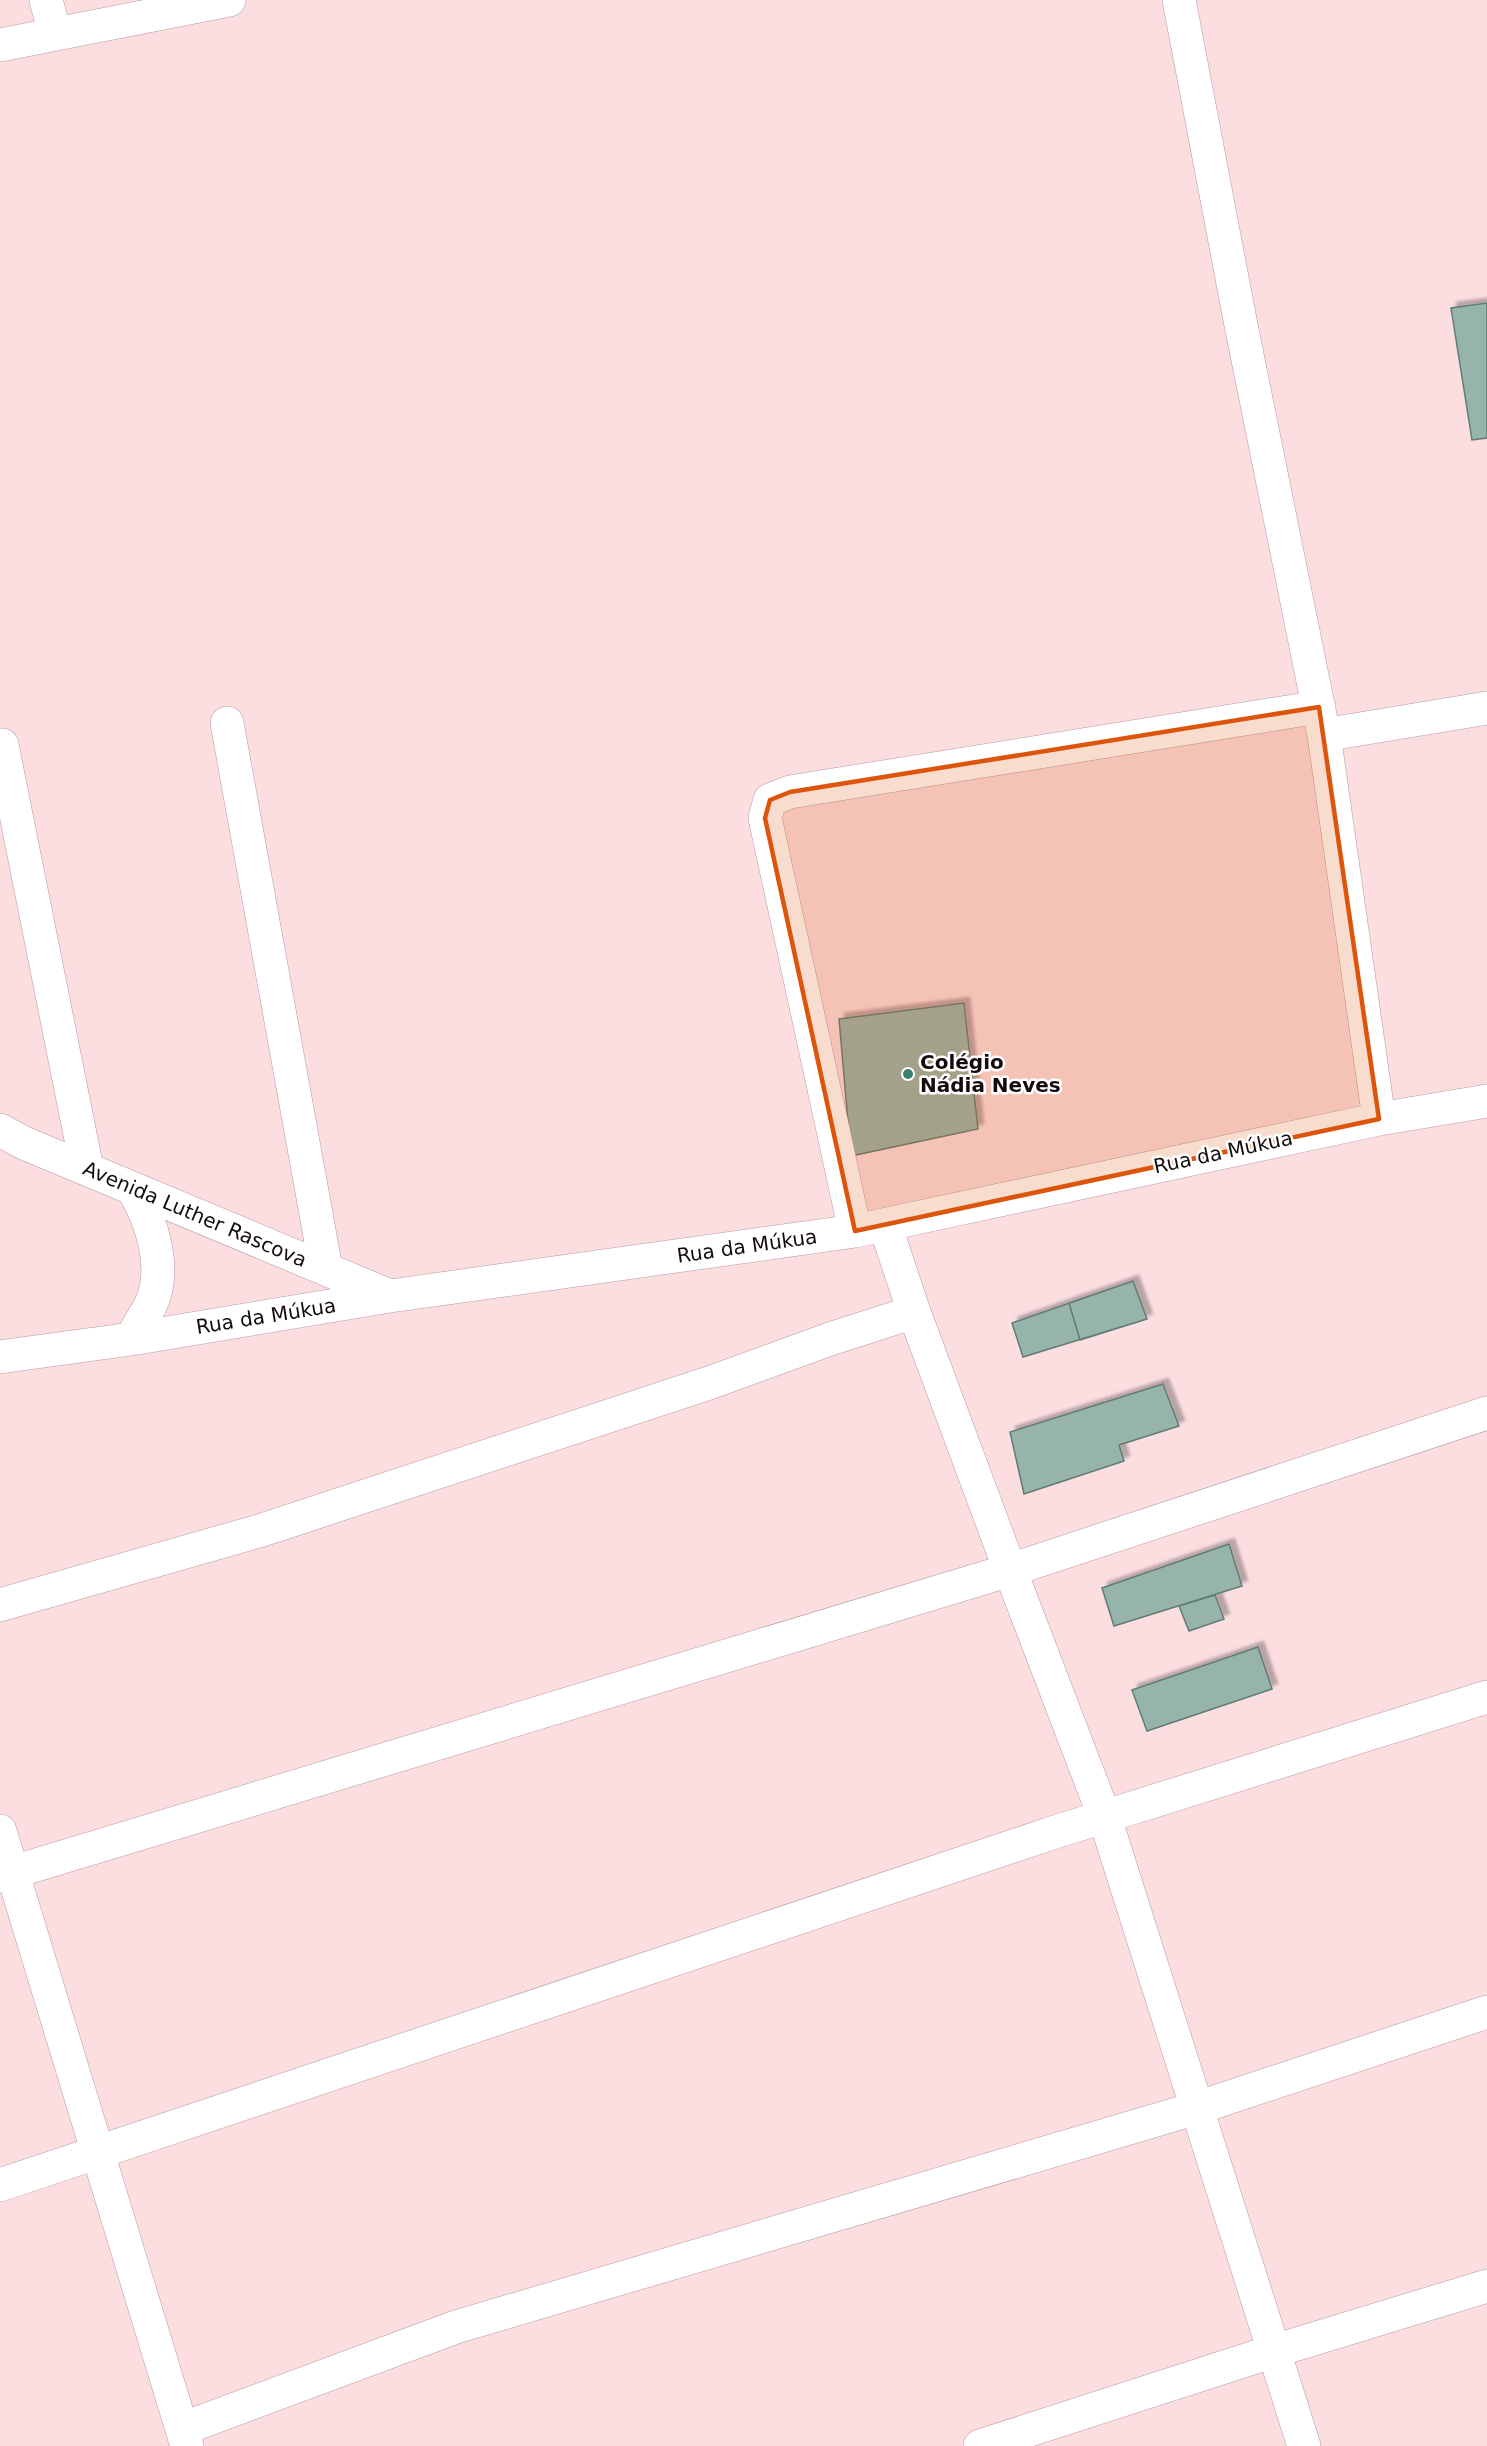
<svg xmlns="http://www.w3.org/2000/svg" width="1487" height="2446" font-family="'DejaVu Sans',sans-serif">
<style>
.building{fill:#97b4ab;stroke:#607c74;stroke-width:1.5;filter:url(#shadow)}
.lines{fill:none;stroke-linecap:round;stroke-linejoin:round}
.minor-casing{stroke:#b6999d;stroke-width:34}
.minor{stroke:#fff;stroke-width:33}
.marked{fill:#dd550c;fill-opacity:0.2;stroke:#dd550c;stroke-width:4.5;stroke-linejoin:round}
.poi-dot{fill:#3d7f6f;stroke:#fff;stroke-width:2}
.labels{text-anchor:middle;stroke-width:5;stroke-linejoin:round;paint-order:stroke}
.poi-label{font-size:20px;font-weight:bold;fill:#140b0c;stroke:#fff;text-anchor:start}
.street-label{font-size:20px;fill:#140b0c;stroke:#fff}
</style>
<defs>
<filter id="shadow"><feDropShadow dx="5.5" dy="-5.5" stdDeviation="1.5" flood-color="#0004"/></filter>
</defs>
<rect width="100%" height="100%" fill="#fcdee1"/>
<path class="building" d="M1487 303V438L1472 440 1451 308Z
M964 1003 978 1129 851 1156 839 1019Z
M1133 1281 1147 1319 1023 1357 1012 1323Z
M1133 1281 1147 1319 1080 1340 1069 1303Z
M1163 1384 1179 1426 1119 1445 1124 1461 1024 1494 1010 1432Z
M1229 1544 1242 1586 1114 1626 1102 1588Z
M1215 1595 1224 1619 1189 1631 1179 1606Z
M1258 1647 1272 1689 1147 1731 1132 1690Z"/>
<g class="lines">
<g class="minor-casing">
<path id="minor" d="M46 0 55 34
M1179 0 1241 325 1324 735 1379 1119
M0 45 229 0
M227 723 326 1269
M1324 735 1487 708
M2 745 87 1169
M0 1130 24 1143 390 1296
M885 1225 914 1312 1010 1570 1105 1818 1304 2446
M855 1231 765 818 770 800 790 792 1319 707
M131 1339C137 1328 144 1317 150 1306 168 1270 152 1221 133 1189
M0 1357 131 1339 390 1296 855 1231 1379 1119 1487 1101
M0 1605 259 1531 709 1383 830 1339 914 1312
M0 1831 187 2446
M0 1876 1010 1570 1487 1413
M0 2185 1055 1832 1487 1697
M182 2429 456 2327 1197 2108 1487 2012
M980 2446 1274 2351 1487 2286"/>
</g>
<use href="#minor" class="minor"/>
</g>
<path class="marked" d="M1319 707 1379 1119 855 1231 765 818 770 800 790 792Z"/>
<circle class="poi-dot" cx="908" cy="1074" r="6"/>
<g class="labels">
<g class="poi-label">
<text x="920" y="1069">Colégio<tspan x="920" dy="23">Nádia Neves</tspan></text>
</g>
<g class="street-label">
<text transform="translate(1223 1152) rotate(-12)" y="7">Rua da Múkua</text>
<text transform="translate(195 1214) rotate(23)" y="7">Avenida Luther Rascova</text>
<text transform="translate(747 1246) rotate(-8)" y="7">Rua da Múkua</text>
<text transform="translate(266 1316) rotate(-9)" y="7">Rua da Múkua</text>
</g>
</g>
</svg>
